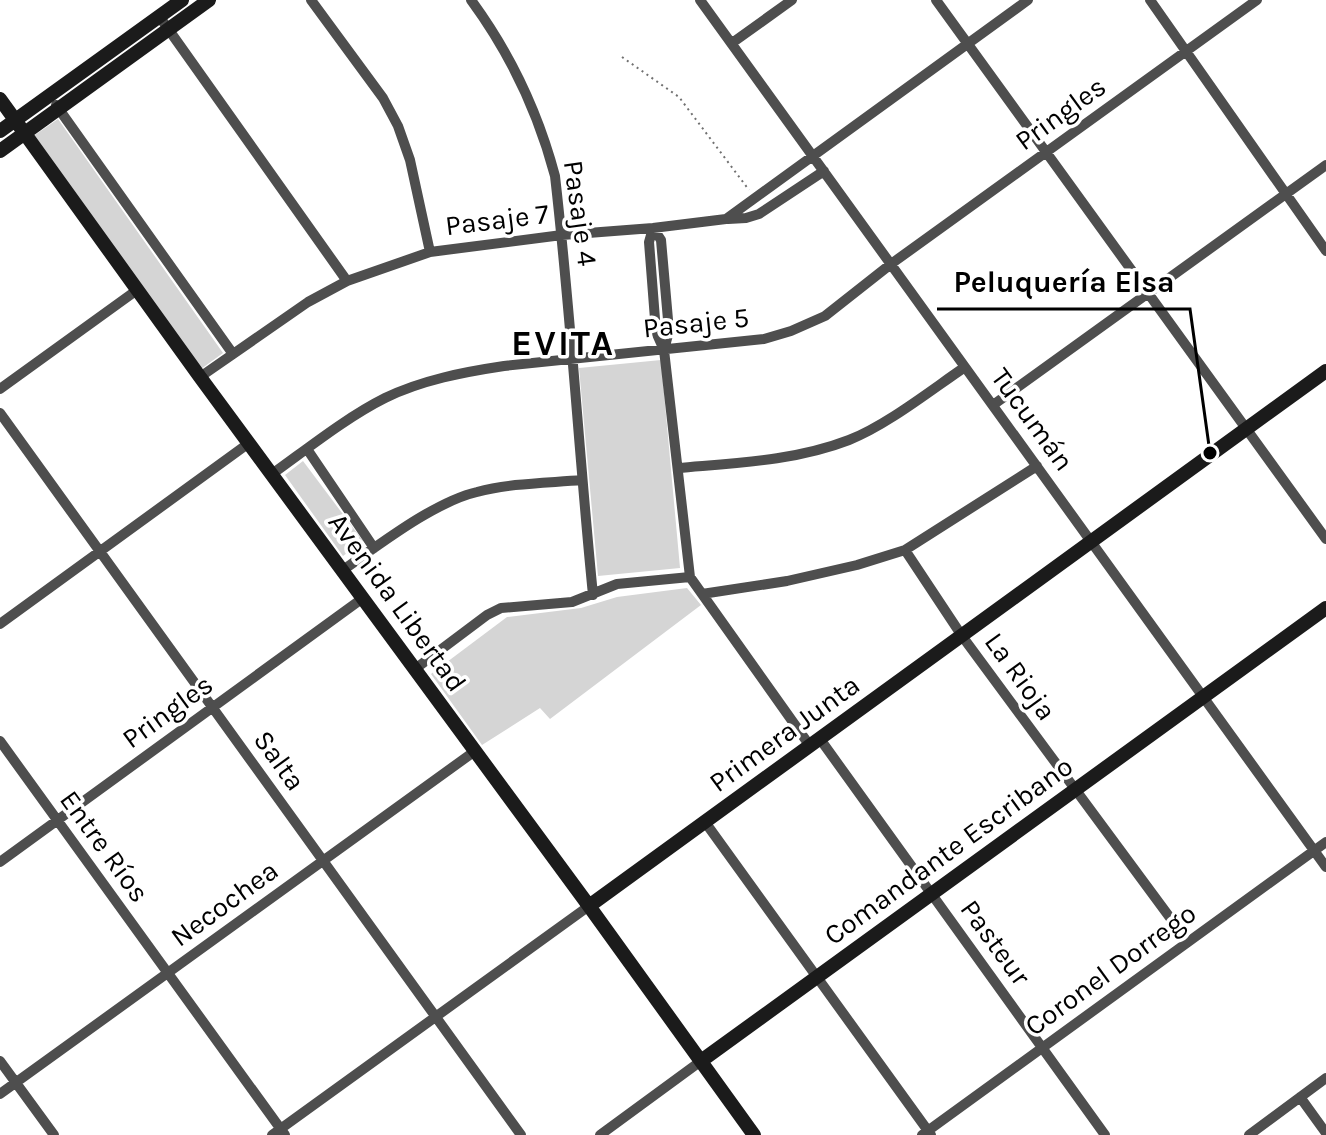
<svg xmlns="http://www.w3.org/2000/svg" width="1326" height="1135" font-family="Karla,sans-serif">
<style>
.green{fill:#d5d5d5}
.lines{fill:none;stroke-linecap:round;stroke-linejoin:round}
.path{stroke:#707070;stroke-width:2;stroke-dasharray:2 4;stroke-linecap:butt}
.minor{stroke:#4e4e4e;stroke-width:10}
.secondary{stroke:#1b1b1b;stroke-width:14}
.labels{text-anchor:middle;stroke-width:7;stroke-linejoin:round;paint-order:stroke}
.street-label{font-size:28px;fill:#000;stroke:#fff}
.district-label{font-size:36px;font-weight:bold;letter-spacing:2px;fill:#000;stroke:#fff}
.leader{fill:none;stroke:#000;stroke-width:3}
.callout-dot{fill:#000;stroke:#fff;stroke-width:3}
.callout-label{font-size:30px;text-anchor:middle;font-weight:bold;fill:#000;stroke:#fff;stroke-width:7;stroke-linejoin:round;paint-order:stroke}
</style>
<rect width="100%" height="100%" fill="#fff"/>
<path class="green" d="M58 119 223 353 201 369 32 137Z
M661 360 680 568 598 576 579 368Z
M303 461 363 541 343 556 285 475Z
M687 588 701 605 550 719 540 708 482 745 431 674 507 617 581 608 617 597Z"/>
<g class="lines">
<path class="path" d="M622 57 679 97 749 190"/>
<path class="minor" d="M311 0 383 98 398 126 410 160 430 252
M471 0C510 53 538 112 555 176 571 315 579 455 593 595
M700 0 1326 867
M936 0 1326 539
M1150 0 1326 251
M159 16 347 281
M732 43 792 0
M56 105 233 354
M728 219 746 218 759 214 824 171
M653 228 649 242 656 332 664 350 690 577 810 746
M653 228 661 240 669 331 664 350
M200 377 308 302 347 281 430 252 562 235 653 228 726 219 1028 0
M0 389 137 290
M993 405 1326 165
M0 413 521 1135
M307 449 374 548
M678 468C735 463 795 461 849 440 887 425 931 390 965 367
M272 474C307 449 347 417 385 398 422 380 464 372 504 366L764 339 791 331 825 316 891 264 1257 0
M905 550 962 636 1188 942
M343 570C379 545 434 502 477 492 510 483 547 483 582 480
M702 594 787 581 857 565 905 550 1037 466
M0 624 249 443
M415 669 487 615 501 608 572 602 617 584 690 577
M820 739 1105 1135
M0 741 285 1135
M705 822 931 1135
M0 862 363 598
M0 1061 54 1135
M0 1094 475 751
M1300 1097 1326 1133
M272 1135 589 906
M600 1135 701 1061
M922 1135 1326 842
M1249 1135 1326 1078"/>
<path class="secondary" d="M0 99 200 377 589 906 754 1135
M0 131 182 0
M0 151 209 0
M589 906 1326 371
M701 1061 1326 608"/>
</g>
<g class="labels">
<g class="street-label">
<text transform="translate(1060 113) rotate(-36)" y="10">Pringles</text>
<text transform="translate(581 213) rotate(82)" y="10">Pasaje 4</text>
<text transform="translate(497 219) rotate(-7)" y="10">Pasaje 7</text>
<text transform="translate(696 322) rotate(-6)" y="10">Pasaje 5</text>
<text transform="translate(1033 419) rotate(54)" y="10">Tucumán</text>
<text transform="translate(398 602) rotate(54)" y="10">Avenida Libertad</text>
<text transform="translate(1021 676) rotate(54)" y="10">La Rioja</text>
<text transform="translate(167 711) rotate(-36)" y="10">Pringles</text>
<text transform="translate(784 733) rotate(-36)" y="10">Primera Junta</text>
<text transform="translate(280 760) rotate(54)" y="10">Salta</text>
<text transform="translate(105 846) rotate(54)" y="10">Entre Ríos</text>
<text transform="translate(948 850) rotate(-36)" y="10">Comandante Escribano</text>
<text transform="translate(224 903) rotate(-36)" y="10">Necochea</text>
<text transform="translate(996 942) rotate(54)" y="10">Pasteur</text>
<text transform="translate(1110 969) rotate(-36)" y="10">Coronel Dorrego</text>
</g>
<g class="district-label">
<text x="563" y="355">EVITA</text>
</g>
</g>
<path class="leader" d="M1210 453L1190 309H937"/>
<circle class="callout-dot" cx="1210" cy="453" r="8"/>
<g class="callout-label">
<text x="1064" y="292">Peluquería Elsa</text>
</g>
</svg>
